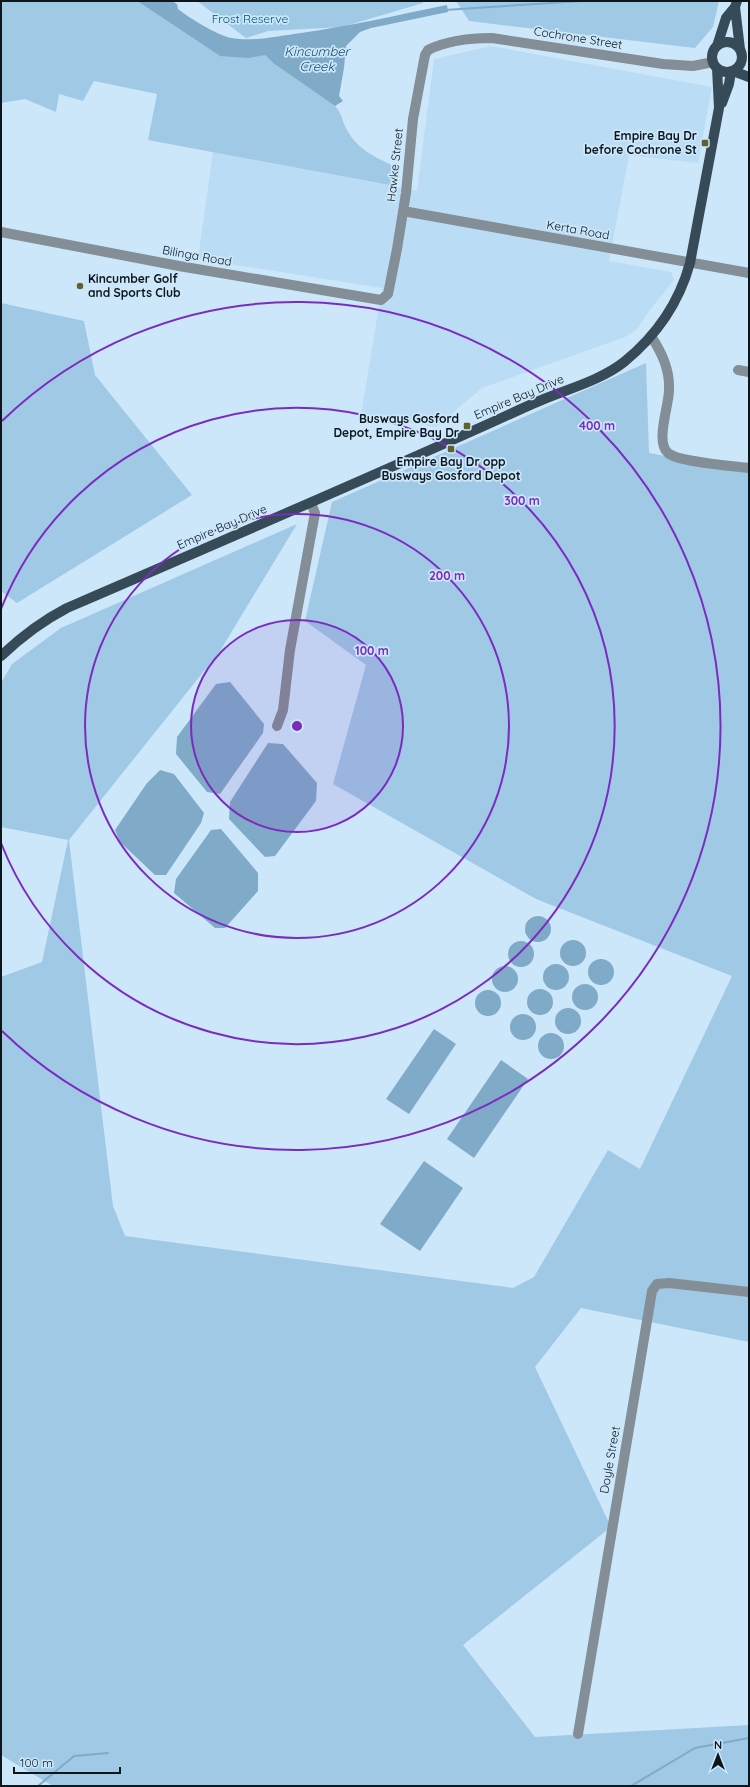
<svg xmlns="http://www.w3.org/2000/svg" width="750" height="1787" font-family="Quicksand,sans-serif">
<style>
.built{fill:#badcf4}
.green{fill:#a0c9e6}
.water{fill:#7faac8}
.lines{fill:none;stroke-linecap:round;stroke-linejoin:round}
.stream{stroke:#7faac8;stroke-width:2}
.minor{stroke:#838e96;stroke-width:10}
.major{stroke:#364a57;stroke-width:10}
.ring{fill:none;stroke:#7b2cbf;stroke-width:2}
.poi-dot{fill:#61612e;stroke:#cce7fa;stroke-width:1.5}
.labels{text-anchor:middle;stroke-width:3.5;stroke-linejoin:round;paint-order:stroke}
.park-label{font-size:12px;fill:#005178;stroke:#cce7fa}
.street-label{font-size:12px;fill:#0c161d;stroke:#cce7fa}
.poi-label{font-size:12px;font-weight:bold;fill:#0c161d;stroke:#cce7fa;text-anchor:end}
.water-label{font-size:13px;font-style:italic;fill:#174b69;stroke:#cce7fa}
.centre{fill:#7b2cbf;stroke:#cce7fa;stroke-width:2}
.ring-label{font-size:12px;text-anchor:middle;font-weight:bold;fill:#7b2cbf;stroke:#cce7fa;stroke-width:3.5;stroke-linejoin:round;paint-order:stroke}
</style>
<rect width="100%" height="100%" fill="#cce7fa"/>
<path class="built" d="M491 46 712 87 698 163 629 155 609 261 671 272 674 280 649 311 637 329 625 337 482 388 436 427 361 415 382 288 198 259 213 152 417 191 434 59Z"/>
<path class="green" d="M1 1H137L220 56 265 55 273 63 335 106C343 115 341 119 346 128 357 150 375 157 396 167L394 186 148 140 157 94 94 81 83 101 59 94 56 112 25 99 1 103Z
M197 1H423V3L342 27 268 31 246 38Z
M456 1H719L713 27 695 48 469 21Z
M1 303 84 321 95 375 192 495 17 603 1 591Z
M646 363 649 453 749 471V1342L581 1308 535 1367 611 1527 463 1645 535 1737 749 1725V1786H53L1 1755V977L42 962 68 840 1 827V683L12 664 61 628 297 524 220 651 69 840 113 1206 125 1236 513 1288 534 1277 608 1150 640 1169 732 976 536 899 333 784 366 665 305 621 332 502Z"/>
<path class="water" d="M137 1H172L177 4 178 9C189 18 217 35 231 38 253 42 279 36 301 33 350 26 398 15 447 5L448 12 371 28 360 32 346 46 344 68 339 96 343 101 335 106 273 63 265 55 248 58 220 56Z
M230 682 264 724 263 733 220 794 207 792 176 754 177 737 216 684Z
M268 743 283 744 317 783 316 801 275 856 265 857 229 819 230 802Z
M160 770 174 774 204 813 201 823 166 875H155L120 842 115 830 147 783Z
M221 829 258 873V891L225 928H215L174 893 176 879 211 830Z
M525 929a13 13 0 1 1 26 0a13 13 0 1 1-26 0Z
M560 953a13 13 0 1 1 26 0a13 13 0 1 1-26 0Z
M508 954a13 13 0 1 1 26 0a13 13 0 1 1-26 0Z
M588 972a13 13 0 1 1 26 0a13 13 0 1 1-26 0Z
M543 977a13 13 0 1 1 26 0a13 13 0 1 1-26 0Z
M492 979a13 13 0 1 1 26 0a13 13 0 1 1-26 0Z
M572 997a13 13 0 1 1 26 0a13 13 0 1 1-26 0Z
M527 1002a13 13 0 1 1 26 0a13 13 0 1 1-26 0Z
M475 1003a13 13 0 1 1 26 0a13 13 0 1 1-26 0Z
M555 1021a13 13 0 1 1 26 0a13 13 0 1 1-26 0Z
M510 1027a13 13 0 1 1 26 0a13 13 0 1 1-26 0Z
M434 1029 456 1044 409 1114 386 1099Z
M538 1046a13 13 0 1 1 26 0a13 13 0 1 1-26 0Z
M501 1060 528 1079 474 1158 447 1139Z
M424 1161 463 1188 420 1251 380 1224Z"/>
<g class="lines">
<path class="stream" d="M445 10 582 1
M38 1786 74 1756 108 1753
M631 1786 695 1748 749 1738"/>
<path class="minor" d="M403 211 749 273
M1 232 179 266 381 300 388 294 397 249 406 193 413 119 425 55 428 50C446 41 472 38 492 38L663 64 693 66 713 62
M651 336C662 353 670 370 669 390 669 406 655 442 668 453 678 462 733 466 749 468
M738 370 749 372
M277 726 283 710 290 650 315 513 311 503
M578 1734 652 1291 657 1284 669 1283 749 1292"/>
<path class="major" d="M737 1 735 7 740 49
M712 57a15 15 0 1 1 30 0a15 15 0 1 1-30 0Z
M717 46 726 18 735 7
M733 71 749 77
M722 103 729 84 731 72
M1 656C21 637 42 621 67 608 204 549 341 490 477 429 500 419 522 408 544 399 571 388 601 380 624 362 656 336 679 303 690 263L719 108 717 68"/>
</g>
<circle cx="297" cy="726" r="106" fill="#7b2cbf" fill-opacity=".12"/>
<g class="ring">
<circle cx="297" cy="726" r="106"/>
<circle cx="297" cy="726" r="212"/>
<path d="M1 609A318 318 0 1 1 1 843"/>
<path d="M2 421A424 424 0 1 1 2 1031"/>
</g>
<g class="poi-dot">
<rect x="701" y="139" width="8" height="8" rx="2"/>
<circle cx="80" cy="286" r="4"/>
<rect x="463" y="422" width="8" height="8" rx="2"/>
<rect x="447" y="445" width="8" height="8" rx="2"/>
</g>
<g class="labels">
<g class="park-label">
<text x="250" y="23">Frost Reserve</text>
</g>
<g class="street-label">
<text transform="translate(578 38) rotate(9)" y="4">Cochrone Street</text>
<text transform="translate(395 165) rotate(-84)" y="4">Hawke Street</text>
<text transform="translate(578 230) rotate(10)" y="4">Kerta Road</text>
<text transform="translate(197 256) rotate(10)" y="4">Bilinga Road</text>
<text transform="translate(519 397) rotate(-23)" y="4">Empire Bay Drive</text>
<text transform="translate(222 527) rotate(-23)" y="4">Empire Bay Drive</text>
<text transform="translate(610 1460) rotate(-80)" y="4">Doyle Street</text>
</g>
<g class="poi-label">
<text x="697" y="140">Empire Bay Dr<tspan x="697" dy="14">before Cochrone St</tspan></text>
<text x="88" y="283" text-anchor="start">Kincumber Golf<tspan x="88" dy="14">and Sports Club</tspan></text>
<text x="459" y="423">Busways Gosford<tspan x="459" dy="14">Depot, Empire Bay Dr</tspan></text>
<text x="451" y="466" text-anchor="middle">Empire Bay Dr opp<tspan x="451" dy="14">Busways Gosford Depot</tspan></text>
</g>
<g class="water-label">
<text x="317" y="56">Kincumber<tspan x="317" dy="15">Creek</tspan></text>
</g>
</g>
<circle cx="297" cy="726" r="6" class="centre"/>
<g class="ring-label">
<text x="597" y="430">400 m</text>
<text x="522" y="505">300 m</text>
<text x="447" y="580">200 m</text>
<text x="372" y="655">100 m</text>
</g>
<rect width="750" height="1787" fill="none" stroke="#0c161d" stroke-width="4"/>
<g transform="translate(718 1755)" stroke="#cce7fa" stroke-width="3" paint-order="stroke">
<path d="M0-3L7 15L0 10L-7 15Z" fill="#0c161d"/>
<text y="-6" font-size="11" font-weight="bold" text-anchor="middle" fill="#0c161d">N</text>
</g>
<path d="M14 1767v6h106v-6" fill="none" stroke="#0c161d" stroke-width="2"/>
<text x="20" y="1767" font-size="12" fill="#0c161d" stroke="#cce7fa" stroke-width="3" paint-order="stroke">100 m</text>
</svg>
